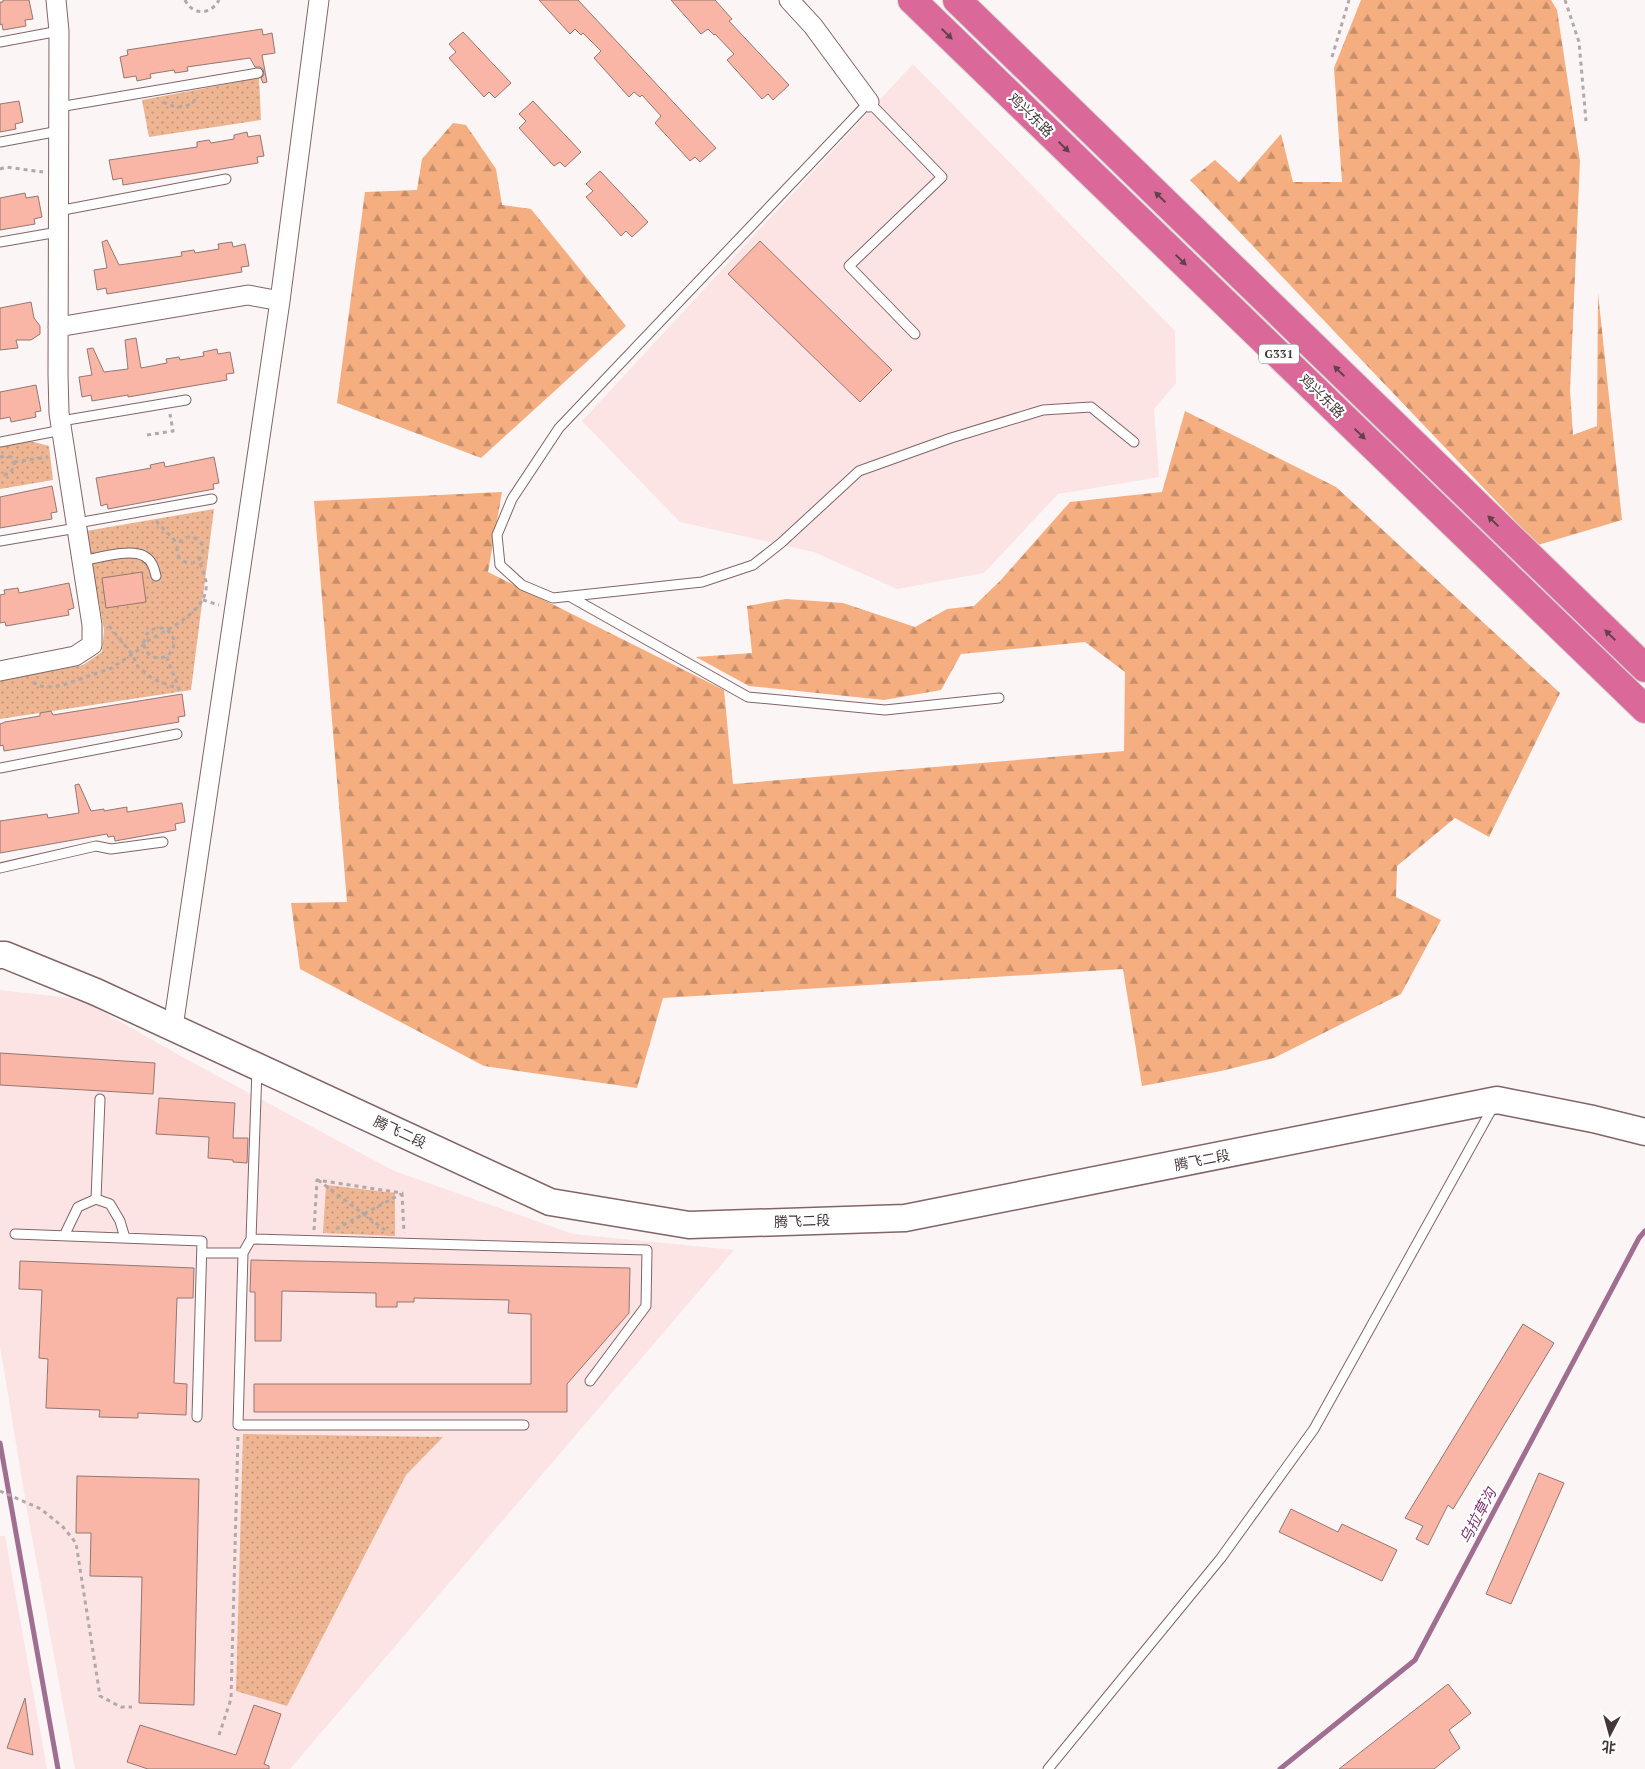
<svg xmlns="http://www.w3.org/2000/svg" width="1645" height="1769" font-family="'PT Serif','Noto Sans SC',serif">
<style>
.built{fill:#fce3e4}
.forest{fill:url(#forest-firs)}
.park{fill:url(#park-dots)}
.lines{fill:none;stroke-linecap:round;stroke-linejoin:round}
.stream{stroke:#a06e91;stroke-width:5}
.building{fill:#f9b5a5;stroke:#937871}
.lane-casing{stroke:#816567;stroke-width:11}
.street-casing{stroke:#816567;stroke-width:21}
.secondary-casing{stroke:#816567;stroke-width:29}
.highway-casing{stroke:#d6d3d3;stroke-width:30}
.path{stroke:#b2a9a9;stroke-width:3;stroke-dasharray:4 4;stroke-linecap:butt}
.lane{stroke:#fff;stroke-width:9}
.street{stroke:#fff;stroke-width:19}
.secondary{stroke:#fff;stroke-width:26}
.highway{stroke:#da6999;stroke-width:28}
.oneway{fill:#62414b}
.labels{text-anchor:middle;stroke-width:4.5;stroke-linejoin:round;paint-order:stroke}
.shield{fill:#fff;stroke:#7c7373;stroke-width:1}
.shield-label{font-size:12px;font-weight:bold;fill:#443737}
.street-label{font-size:14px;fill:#443737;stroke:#fff}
.water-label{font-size:15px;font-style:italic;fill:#813372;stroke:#fff}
</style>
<defs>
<pattern id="forest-firs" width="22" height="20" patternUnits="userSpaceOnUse" patternTransform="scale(1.25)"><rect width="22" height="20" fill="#f4ae80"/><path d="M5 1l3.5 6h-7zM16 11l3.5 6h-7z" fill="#c78e6a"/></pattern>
<pattern id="park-dots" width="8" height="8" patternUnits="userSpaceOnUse" patternTransform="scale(1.25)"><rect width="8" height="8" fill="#edb591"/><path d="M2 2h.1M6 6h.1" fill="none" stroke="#c29477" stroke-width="1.8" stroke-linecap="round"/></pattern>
</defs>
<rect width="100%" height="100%" fill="#fbf5f5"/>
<path class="built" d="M913 64 1175 331 1176 383 1154 409 1159 477 1058 494 984 573 897 589 814 552 680 522 582 421Z
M0 990 80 999 188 1060 394 1171 573 1234 734 1250 290 1769H75L27 1510 0 1346Z
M0 1536H5L47 1769H0Z"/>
<path class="forest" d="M1361 0H1551L1557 10 1580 161 1570 390 1573 435 1597 426 1598 293 1622 520 1538 545 1190 180 1215 160 1239 182 1281 134 1293 182H1342L1334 68Z
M453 123 466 125 496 169 502 205 531 209 626 326 481 458 337 403 365 192 417 190 422 159Z
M1185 411 1336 487 1560 693 1489 837 1455 818 1397 866 1396 897 1441 920 1401 994 1274 1058 1221 1071 1142 1086 1123 969 663 998 637 1088 484 1066 300 969 291 903 347 902 314 501 502 492 488 572 724 690 733 784 1124 751 1125 672 1085 642 961 654 941 690 884 700 749 686 696 657 752 653 747 606 786 599 843 603 915 627 947 609 974 606 1000 581 1070 502 1162 492Z"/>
<path class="park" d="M259 78 261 120 149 137 142 100Z
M30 441 49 446 53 480 0 489V447Z
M214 509 191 690 0 719V681L83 665 102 652 104 630 86 531Z
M326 1185 395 1193V1236L323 1233Z
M243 1434 443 1437 406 1475 287 1706 236 1691Z"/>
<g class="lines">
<path class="stream" d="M0 1443 58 1769
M1280 1769 1415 1660 1639 1238 1645 1231"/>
</g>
<path class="building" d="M3 0H29L33 19 25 20 26 26 3 30 2 24 0 25V2H3Z
M539 0H578L716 148 700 162 695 157 690 161 655 123 661 116 642 95 640 97 634 92 629 97 594 58 601 51 583 33 581 35 575 29 570 34Z
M671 0H715L732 19 729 21 789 85 773 100 768 94 762 99 727 60 734 54 715 34 714 35 708 29 701 34Z
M262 29 263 35 272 33 275 53 262 55 267 82 263 83 261 78 264 75 263 69 260 67H255L250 58 187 67 188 71 175 73 174 70 150 74 151 78 137 81 136 76 124 78 120 57 128 55 127 50Z
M463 32 511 83 495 98 489 92 484 97 449 58 456 52 449 44Z
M19 101 23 122 15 124 16 129 0 132V104Z
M533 101 581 152 565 167 560 162 554 166 519 128 526 121 519 114Z
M247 132 248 137 260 135 264 156 257 157 258 163 123 185 122 178 113 180 109 160 197 147V142L209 140 211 143 234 139V135Z
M600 171 648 222 632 237 626 231 621 236 586 197 593 191 586 184Z
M25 193 26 198 38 196 42 217 34 219 35 224 0 230V198Z
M107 240 119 265 182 256 181 252 194 250 195 253 219 249 218 244 232 242 233 247 245 244 249 266 241 267 242 272 107 294 106 288 97 290 94 270 107 268 102 242Z
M760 241 892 370 860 402 728 274Z
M31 302 34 318 40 326V334L31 340H16L18 348 0 350V308Z
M136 338 141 368 167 363 166 359 179 357 180 360 204 356 203 352 217 349 218 354 230 352 234 373 226 374 227 380 128 397V395L92 401 91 395 82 397 79 377 92 375 87 349 93 348 104 372 128 369 125 340Z
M36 385 41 411 35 412 36 417 11 422 10 417 0 419V392Z
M214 457 219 483 213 484 214 489 108 509 107 504 101 506 96 478 151 468 150 465 164 462 165 467Z
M52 486 57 512 51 513 52 519 0 528V497Z
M142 572 146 602 106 608 102 578Z
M69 583 74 608 68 610 69 615 6 626 5 622 0 623V595L5 594 4 590 18 588 19 593Z
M182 694 185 716 178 717 179 722 4 751 3 745 0 746V724L5 722 40 716V713L51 711 53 715Z
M79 784 91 811 104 809V811L127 807V812L182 803 185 822 175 824 176 830 115 841 114 836 108 837 107 834 0 853V821L47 814 48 818 79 813 75 785Z
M0 1053 155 1063 153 1094 0 1085Z
M159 1098 235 1103 233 1138H248L247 1163 233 1162V1160L208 1158 209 1137 156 1134Z
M251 1260 630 1268 629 1313 567 1384V1412H254V1384H531V1314L508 1313 509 1300 414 1298V1302H397V1307H376V1293L282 1291 281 1341H255V1292H250Z
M20 1261 194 1268 193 1298H177L174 1383 187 1384 186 1415 138 1413V1418L99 1417 100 1410 46 1408 48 1359 39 1358 42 1290 19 1289Z
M1523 1324 1554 1343 1453 1509 1448 1505 1428 1545 1416 1539 1423 1526 1405 1518Z
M1539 1473 1564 1483 1511 1604 1486 1594Z
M77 1476 199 1479 194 1705 139 1703 142 1577 90 1576 91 1533H76Z
M1291 1509 1338 1532 1342 1524 1397 1550 1382 1581 1279 1532Z
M1448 1684 1471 1713 1449 1730 1460 1748 1434 1769H1339Z
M25 1698 33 1755 7 1748Z
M254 1705 281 1714 264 1764 269 1766V1769H148L127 1762 140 1725 236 1755Z"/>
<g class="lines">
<g class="lane-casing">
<path id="lane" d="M0 42 59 31
M59 107 258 73
M0 142 59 131
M58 211 226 179
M0 242 58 232
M915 334 849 266 942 177 869 102 559 428 512 499 497 535 500 565 522 585 553 598 702 582 753 565 781 543 859 471 951 438 1043 410 1091 407 1134 442
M61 421 186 400
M0 442 62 430
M77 523 212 499
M0 541 77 528
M82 561C98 558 130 548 144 556 152 560 154 568 156 576
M569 596 748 697 885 710 999 698
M0 768 177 734
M0 868 96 846 111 849 163 842
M257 1069 251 1239 243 1253 238 1425H524
M96 1199 100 1099
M15 1234 202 1241 197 1417
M64 1236 78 1207 96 1199 110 1204 120 1221 125 1238
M251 1239 647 1250 646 1306 590 1381
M202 1253H243
M1048 1769 1221 1558 1314 1429 1494 1105"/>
</g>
<g class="street-casing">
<path id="street" d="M789 0 813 26 869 102
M58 327 248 295 280 301
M0 671 75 656 92 645V625L59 413 58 375 59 31 56 0
M173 1027 280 301 319 0"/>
</g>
<g class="secondary-casing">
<path id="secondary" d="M0 955H5L96 992 550 1202 689 1225 905 1218 1497 1100 1593 1119 1645 1132"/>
</g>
<g class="highway-casing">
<path id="highway" d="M912 0 1645 709
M957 0 1645 668"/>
</g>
<path class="path" d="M185 0C193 16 211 15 219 0
M1565 0 1579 42 1586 121
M1332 57 1349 0
M163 102C174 108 181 108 193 103L197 95
M0 169 6 167 43 172
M147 435 173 431 170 414
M0 457 5 456 11 457 15 465 10 473 4 475 0 473
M14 462 48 457
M156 521 178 544
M177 550a13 13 0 1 1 26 0a13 13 0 1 1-26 0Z
M203 600 219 605
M109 626 132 654 138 667 153 679 179 689 166 655
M144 643a15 15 0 1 1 30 0a15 15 0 1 1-30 0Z
M33 682 39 686 50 687 63 685 112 668 141 648 144 643C164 631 210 612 206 582 205 575 201 567 199 559
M318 1180 385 1230
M336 1229 401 1194
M314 1230 317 1180 402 1193 404 1233
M0 1491 41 1509 63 1527 76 1543 100 1696 121 1707H132
M219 1735 231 1699 238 1436"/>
<use href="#lane" class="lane"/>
<use href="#street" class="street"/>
<use href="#secondary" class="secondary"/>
<use href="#highway" class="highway"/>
</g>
<defs><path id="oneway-solid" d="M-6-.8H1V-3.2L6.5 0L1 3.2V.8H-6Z" transform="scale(1.25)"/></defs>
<g class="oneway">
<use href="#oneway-solid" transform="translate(947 34) rotate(44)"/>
<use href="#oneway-solid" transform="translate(1064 147) rotate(44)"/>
<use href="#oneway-solid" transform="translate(1160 197) rotate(-136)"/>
<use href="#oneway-solid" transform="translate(1181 260) rotate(44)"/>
<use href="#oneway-solid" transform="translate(1339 371) rotate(-136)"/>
<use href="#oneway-solid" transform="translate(1360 434) rotate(44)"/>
<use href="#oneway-solid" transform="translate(1493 521) rotate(-136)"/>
<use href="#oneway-solid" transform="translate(1610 635) rotate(-136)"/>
</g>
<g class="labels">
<rect class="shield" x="1259" y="344.5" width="40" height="19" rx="4"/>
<g class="shield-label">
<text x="1279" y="358">G331</text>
</g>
<g class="street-label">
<text transform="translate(1031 115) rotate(44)" y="5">鸡兴东路</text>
<text transform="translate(1322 396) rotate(44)" y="5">鸡兴东路</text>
<text transform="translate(400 1132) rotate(25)" y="5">腾飞二段</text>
<text transform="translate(1202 1160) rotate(-11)" y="5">腾飞二段</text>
<text transform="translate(802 1221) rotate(-2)" y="5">腾飞二段</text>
</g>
<g class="water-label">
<text transform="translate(1478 1516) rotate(-62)" y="5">乌拉草沟</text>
</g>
</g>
<g transform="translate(1610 1734) rotate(186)" stroke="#ffffff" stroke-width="4" paint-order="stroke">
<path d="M0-4L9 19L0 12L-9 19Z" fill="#443737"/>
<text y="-8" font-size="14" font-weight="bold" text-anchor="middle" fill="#443737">北</text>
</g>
</svg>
